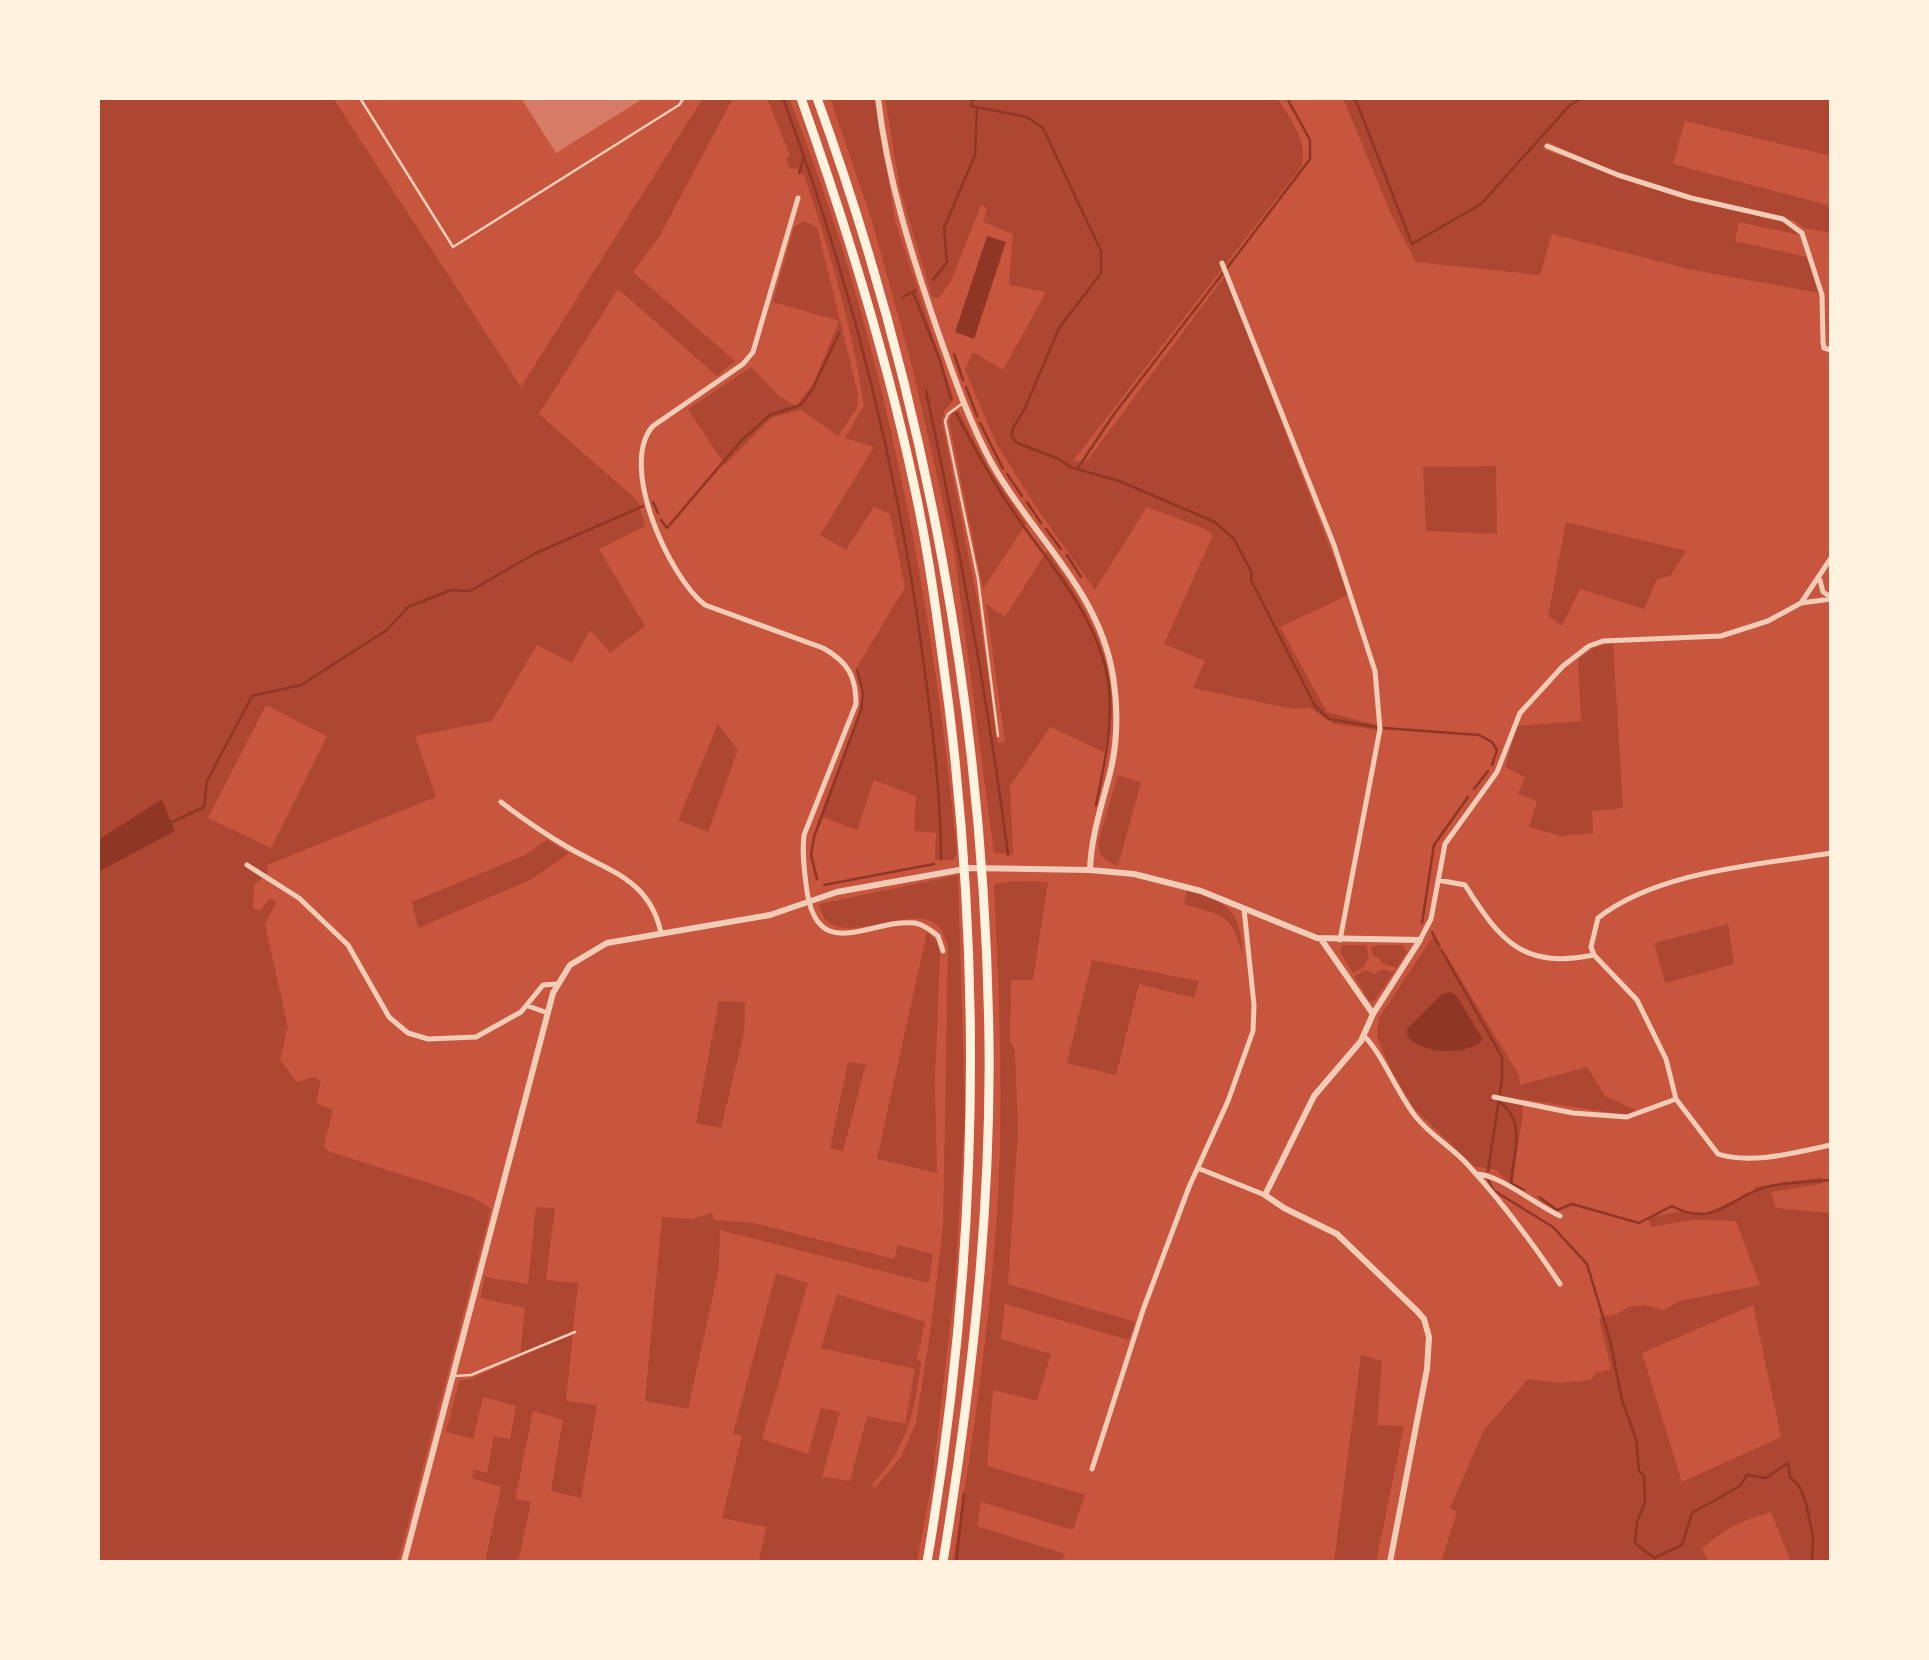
<svg xmlns="http://www.w3.org/2000/svg" width="1929" height="1660" font-family="'Titillium Web',sans-serif">
<style>
.green{fill:#ae4732;fill-rule:evenodd}
.water{fill:#8f3625}
.lines{fill:none;stroke-linecap:round;stroke-linejoin:round}
.stream{stroke:#8f3625;stroke-width:2.5}
.building{fill:#d67c66}
.service{stroke:#f1ccb7;stroke-width:2.5}
.minor{stroke:#f1ccb7;stroke-width:5}
.tertiary{stroke:#f1ccb7;stroke-width:6}
.trunk{stroke:#fff3e0;stroke-width:9}
</style>
<rect width="100%" height="100%" fill="#c8553d"/>
<path class="green" d="M98 98H333L521 387 703 98H733L659 237 633 272 735 361 717 376 618 289 539 414 638 501 645 526 599 549 645 626 610 653 590 630 572 663 537 645 492 721 415 736 436 797 267 865 268 873 254 885 253 908 260 911 270 898 276 902 265 925 288 1027 280 1060 297 1082 314 1077 321 1081 316 1103 333 1110 324 1146 328 1151 472 1197 491 1209 398 1562H98V872L175 830 162 799 98 840ZM266 705 327 736 271 848 208 818Z
M767 98H789C885 339 932 597 957 854L954 860H935L936 833 914 831 916 796 874 780 857 830 820 816 860 710 862 693 856 669 905 587 890 514 874 507 846 550 820 535 874 447 845 438 864 406C852 327 830 250 804 175L798 173V168L790 169 786 158 790 156Z
M830 98H875L895 220 954 400 944 411 942 421 977 598 998 743 1005 742 986 604 1005 617 1047 551C1088 610 1130 678 1104 752L1050 727 1010 786 1013 854 994 853 954 551 912 366 871 218Z
M885 98H1277C1290 119 1309 142 1301 167L1073 461 1086 462 1225 276 1348 595 1280 627 1327 712 1377 725V730L1334 724 1310 708 1293 709 1193 688 1205 661 1164 644 1213 535 1205 529 1147 507 1095 590 1036 507 996 443 965 370 973 352 1003 370 1046 292 1009 285 1013 234 983 222 987 208 981 205 951 281 939 298 932 297 900 189Z
M1343 98H1831V156L1685 121 1673 164 1831 206V233L1804 228 1795 221 1693 197 1618 173 1548 142 1542 149 1679 198 1777 219 1793 227 1799 235 1739 222 1735 241 1807 257 1820 293 1693 270 1552 234 1540 275 1416 262 1390 212Z
M804 221 817 227 858 394 857 408 838 436 801 410 771 418 725 465 688 409 751 367 779 396 796 406 814 382 839 321 773 302 794 227Z
M959 411 988 468 1026 524 983 589 949 421 952 413Z
M1496 466 1497 534 1426 531 1423 467Z
M1566 522 1686 551 1670 576 1657 579 1644 609 1580 589 1562 626 1548 616Z
M1613 642 1623 808 1592 811 1593 833 1561 836 1529 827 1537 801 1518 794 1525 777 1505 767 1517 726 1581 721 1578 659 1594 648Z
M718 724 738 750 708 832 678 820Z
M1118 775 1141 782 1118 866C1105 861 1099 857 1098 842Z
M547 840 569 853 530 880 418 928 412 902 525 855Z
M958 875 965 1111 955 1285 932 1481 917 1562H759L766 1527 722 1518 742 1436 733 1434 776 1273 808 1283 762 1439 808 1454 821 1408 840 1412 822 1477 850 1481 867 1416 905 1424 915 1369 821 1348 837 1294 925 1322 917 1360 921 1362C915 1410 907 1449 872 1484L874 1489 901 1457 916 1423 931 1326 943 1227 948 945C945 939 942 929 937 925 910 900 829 958 819 904Z
M1012 881 1048 882 1033 980H1011L1010 1041 1015 1051 1018 1131 1008 1284 1135 1322 1129 1340 1005 1304 1001 1339 1051 1354 1037 1401 993 1390 987 1466 1085 1495 1073 1530 981 1502 977 1526 1065 1554 1062 1562H953C972 1447 989 1330 997 1214 1004 1104 999 994 994 884Z
M1187 890C1229 904 1240 908 1243 955 1230 911 1224 917 1184 904Z
M1728 924 1734 964 1665 983 1654 943Z
M927 932 938 943 940 956 935 1081 937 1173 877 1159Z
M1434 935 1519 1075 1520 1085 1587 1067 1605 1096 1636 1110 1626 1115 1522 1099 1523 1113 1512 1186 1496 1170 1473 1166 1414 1108 1392 1072 1377 1037 1379 1018Z
M1342 945H1366L1369 956 1364 967 1353 973 1340 952Z
M1378 945H1402L1407 952 1397 968 1383 964 1379 958 1373 956 1371 947Z
M1092 960 1199 981 1194 998 1139 984 1116 1075 1067 1063Z
M1381 969 1394 972 1374 1001 1370 1002 1354 976 1366 970 1374 974Z
M719 1001 745 1002 744 1033 721 1128 696 1123Z
M848 1062 866 1064 843 1151 830 1148Z
M1822 1177V1184L1771 1192 1776 1208 1831 1213V1562H1791L1771 1512C1743 1520 1723 1529 1702 1549L1709 1562H1441L1457 1512 1450 1508 1484 1430 1528 1379 1560 1383 1591 1380 1596 1373 1611 1369 1599 1318 1617 1314 1628 1307 1645 1305 1664 1310 1680 1301 1760 1285 1736 1221 1694 1220 1651 1227 1648 1218 1683 1211 1706 1213 1754 1191 1755 1187ZM1753 1305 1781 1437 1682 1482 1642 1353Z
M536 1207 555 1208 546 1280 578 1283 566 1401 597 1405 581 1498 551 1491 563 1420 533 1411 515 1499 531 1502 518 1562H485L501 1487 472 1478 474 1470 487 1473 494 1436 510 1439 516 1406 483 1397 473 1439 446 1432 459 1381 470 1379 520 1357 525 1308 480 1298 485 1277 528 1284Z
M712 1213 714 1220 754 1223 894 1259 898 1245 933 1254 929 1283 720 1230 719 1268 688 1409 645 1401 662 1217 691 1219Z
M1361 1355 1382 1361 1377 1425 1404 1426 1376 1562H1334Z"/>
<path class="water" d="M987 236 1006 242 974 339 955 332Z
M162 799 175 831 98 872V840Z
M1450 992 1456 995 1482 1038 1481 1042C1462 1056 1422 1054 1407 1036V1029L1442 994Z"/>
<g class="lines">
<path class="stream" d="M783 98C850 279 898 467 923 658 932 725 941 792 941 859
M973 98 971 106 1027 117 1043 128 1101 251V273L1059 328 1025 408 1012 430V437L1017 443 1059 459 1070 467 1119 481 1215 522 1234 539 1252 573 1251 580 1315 706 1329 719 1376 727
M1355 98 1412 244 1481 204 1569 106 1581 98
M799 173 804 156
M1227 268 1310 159V140L1287 98
M933 280 947 262 944 228 975 155 977 108
M913 292 940 360 951 399
M903 297 916 290
M954 354 963 380
M966 387 977 416
M926 391C959 545 988 699 1008 855
M956 413C976 450 995 486 1019 520 1056 572 1101 622 1109 688 1113 728 1104 766 1096 805
M980 423 1003 469
M1078 468 1114 414 1223 273
M1007 474 1022 496
M653 502 658 513
M1027 502 1041 523
M661 520 667 528 741 441 770 415 801 405 812 390 839 333
M1046 529 1061 549
M1067 555 1081 577
M1383 728 1479 735 1492 742 1497 750 1492 765
M1474 789 1488 771
M172 822 204 807 207 781 252 696 301 685 387 630 408 607 451 590 470 591 534 554 643 506
M817 879 811 855 814 837 861 710 863 694 857 670
M824 885 934 864
M1422 923 1434 845 1468 797
M1432 932 1439 945
M1442 951 1502 1057V1080L1488 1171
M1498 1101C1528 1121 1513 1154 1511 1183L1524 1190
M1488 1179 1493 1190 1553 1227 1587 1264 1610 1340 1622 1400 1636 1439 1639 1471 1644 1476 1645 1502 1637 1522 1635 1543 1654 1558 1682 1545 1692 1513 1740 1486 1747 1475 1766 1478 1788 1463 1790 1477 1800 1487 1806 1503 1813 1537 1812 1562
M1539 1197 1557 1210 1572 1204 1639 1223 1672 1206C1716 1230 1731 1194 1771 1186 1790 1182 1812 1182 1831 1180
M956 1562 964 1494"/>
</g>
<path class="building" d="M521 98H644L556 153Z"/>
<g class="lines">
<path class="service" d="M360 98 453 247 679 105 684 98
M963 403 948 414 945 421 978 579 998 736
M454 1376 471 1375 575 1332"/>
<path class="minor" d="M1547 146 1618 175 1691 198 1783 219 1802 233 1822 295 1823 342 1824 348 1831 350
M798 198 753 352 743 364 653 426C618 465 669 577 705 605L823 648C848 662 856 676 856 704L804 835C802 853 804 867 806 884 815 968 869 918 915 923 924 925 931 930 938 936L943 951
M1222 263 1334 545 1375 671 1380 729 1340 940
M1820 580 1823 592 1831 597
M1801 603 1831 558
M501 802C523 819 545 834 569 848 609 871 650 880 661 933
M247 865 299 898 348 945 389 1017 408 1033 428 1039 476 1037 521 1012 543 985 557 984
M1438 880 1465 885C1501 942 1523 969 1594 955
M1420 940 1431 919 1445 844 1497 772 1520 713 1563 666 1589 646 1603 641 1721 636 1768 621 1801 603 1831 599
M1594 955 1637 1000 1666 1059 1676 1099 1718 1154C1751 1165 1798 1152 1831 1145
M1594 955 1591 947 1598 918C1658 871 1758 865 1831 853
M528 1006 548 1013
M1364 1036C1382 1053 1398 1095 1416 1117 1431 1136 1452 1147 1468 1165 1502 1202 1532 1242 1560 1284
M1494 1097 1573 1113 1627 1117 1676 1099
M1200 1169 1265 1195
M1476 1174C1499 1174 1536 1205 1560 1216
M1092 1469 1143 1310 1189 1187 1228 1101 1253 1031 1254 1005 1244 909"/>
<path class="tertiary" d="M878 98C887 178 911 253 937 329 953 374 968 419 991 462 1031 535 1099 589 1113 676 1118 709 1118 744 1109 777 1101 808 1091 837 1090 870
M1321 939 1373 1014
M404 1562 553 993 570 965 607 943 770 915 837 892 970 868 1090 870 1134 874 1201 891 1317 938 1420 940 1373 1014 1361 1041 1314 1096 1265 1195 1284 1208 1337 1234 1417 1311 1424 1319 1429 1337 1427 1369 1390 1562"/>
<path class="trunk" d="M801 98C846 225 886 354 914 485 930 558 939 632 949 707 984 993 976 1278 927 1562
M817 98C927 400 985 720 989 1042 991 1216 971 1390 943 1562"/>
</g>
<rect width="1929" height="1660" fill="none" stroke="#fff3e0" stroke-width="200"/>
</svg>
